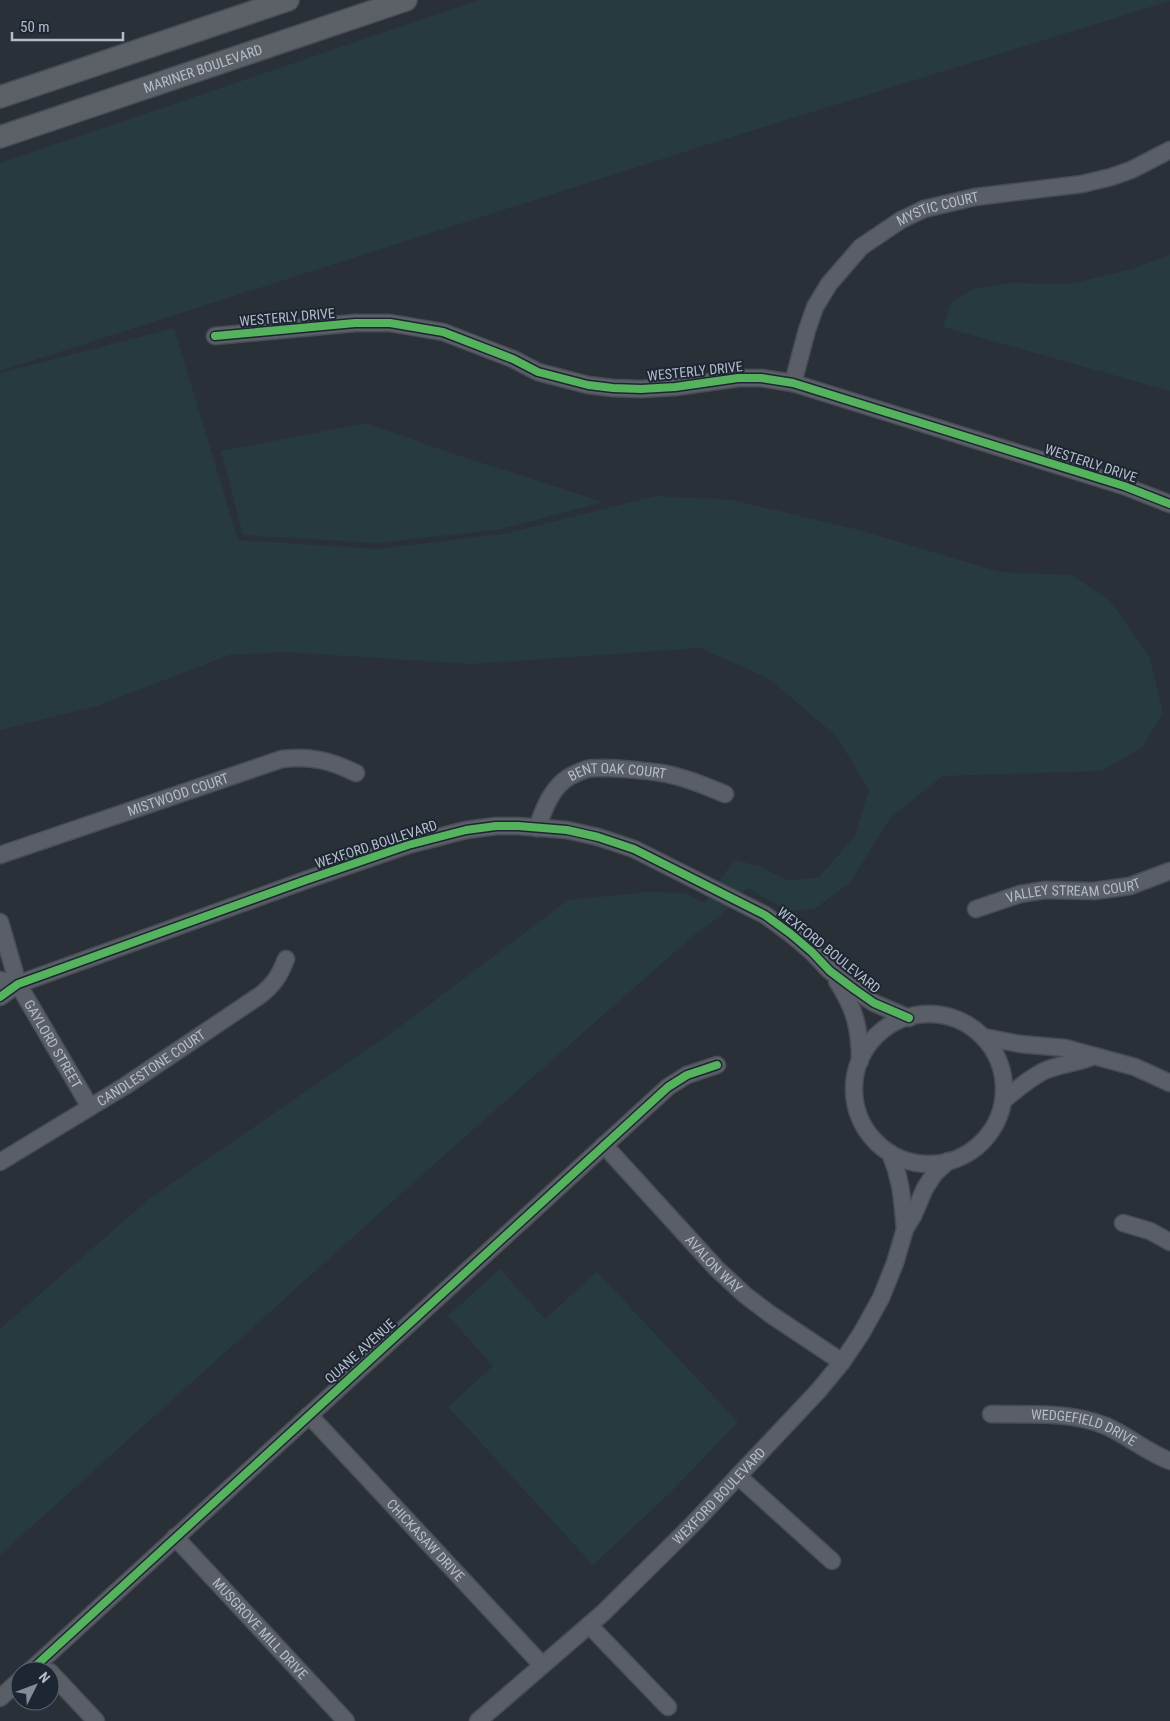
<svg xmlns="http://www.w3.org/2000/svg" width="1170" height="1721" font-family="'Roboto Condensed',sans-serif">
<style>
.green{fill:#273a3e}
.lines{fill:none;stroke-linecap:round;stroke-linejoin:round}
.minor-casing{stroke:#484c53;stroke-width:19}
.major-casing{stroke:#484c55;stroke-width:24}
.minor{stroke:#5a5e66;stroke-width:16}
.major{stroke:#5c6168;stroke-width:21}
.cycleway-casing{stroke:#1d2633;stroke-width:11}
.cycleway{stroke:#56b35d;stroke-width:8}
.labels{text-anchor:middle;stroke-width:4;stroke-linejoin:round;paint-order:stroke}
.street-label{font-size:14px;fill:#b4bcc9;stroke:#1d2633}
</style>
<rect width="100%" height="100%" fill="#2a3038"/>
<path class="green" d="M479 0H1170V1L706 145 0 371V163Z
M1170 255V391L943 327 951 303 973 289 1011 283 1070 284 1135 268Z
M174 328 238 540 377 549 503 534 655 496 733 500 859 530 1000 572 1072 575 1110 601 1149 656 1163 713 1142 748 1101 771 943 776 890 818 850 883 814 909 789 911 747 888 718 918 694 935 433 1165 0 1555V1329L149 1199 401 1026 568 900 647 892 685 893 704 903 734 860 759 866 790 881 819 877 855 836 869 790 836 736 768 678 700 648 471 664 285 652 229 655 94 707 0 730V373Z
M366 423 448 452 603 502 502 529 378 543 243 535 221 451Z
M500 1269 545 1319 597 1272 738 1422 672 1491 593 1565 448 1407 493 1366 448 1316Z"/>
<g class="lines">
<g class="minor-casing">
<g id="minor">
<path d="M215 336 355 323H390L443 332 513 359 538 372 588 385 613 388 641 389 675 387 738 378H761L793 383 1124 486 1170 504"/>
<path id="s1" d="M793 383 807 330 815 307 829 284 861 247 901 220 924 209 975 197 1082 184 1111 177 1131 170 1170 150"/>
<path id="s2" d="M537 828C544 809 551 788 569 777 574 774 581 771 587 769 600 766 656 771 671 775 690 779 708 787 725 794"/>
<path id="s3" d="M0 855 282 759C311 756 329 760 356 773"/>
<path id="s4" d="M976 909 1020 894 1045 890 1094 891 1130 886 1170 871"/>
<path id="s5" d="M0 922 18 984 90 1107"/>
<path d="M0 980 18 984"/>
<path d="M837 981C855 1009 860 1028 860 1061"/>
<path d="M0 997 18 984 306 880 408 845 466 830 496 826H518L567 830 598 837 634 849 765 915 791 934 812 952 830 971 854 989 874 1003 909 1018"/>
<circle cx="929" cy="1089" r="75"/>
<path d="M984 1037 1020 1044 1065 1048 1135 1067 1170 1083"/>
<path d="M1005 1099C1017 1089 1030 1078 1044 1071 1060 1064 1078 1063 1094 1056"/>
<path id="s6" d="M604 1145 716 1268 745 1295 770 1314 842 1362"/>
<path d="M890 1153C902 1181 902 1200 905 1229"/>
<path id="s7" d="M0 1162 125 1086 259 996C273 986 280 975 286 959"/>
<path d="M1123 1223 1150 1231 1170 1242"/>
<path id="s8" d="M991 1414C1029 1415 1070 1411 1106 1426 1128 1436 1147 1452 1170 1461"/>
<path id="s9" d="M309 1415 542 1665"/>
<path d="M738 1476 832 1561"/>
<path id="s10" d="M175 1537 346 1721"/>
<path d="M589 1625 668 1707"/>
<path d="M30 1671 668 1087 687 1075 717 1065"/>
<path d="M50 1672 96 1721"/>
<path d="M0 1698 20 1680"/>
<path id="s11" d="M478 1721 603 1613 693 1524 819 1390 842 1362 861 1334 881 1298 895 1263 905 1229 913 1216 925 1188 935 1173 948 1161"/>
</g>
</g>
<g class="major-casing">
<g id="major">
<path d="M0 97 288 0"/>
<path id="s12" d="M0 137 406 0"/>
</g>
</g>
<use href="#minor" class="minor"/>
<use href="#major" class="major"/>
<g class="cycleway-casing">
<path id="cycleway" d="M215 336 355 323H390L443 332 513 359 538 372 588 385 613 388 641 389 675 387 738 378H761L793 383 1124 486 1170 504
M0 997 18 984 306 880 408 845 466 830 496 826H518L567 830 598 837 634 849 765 915 791 934 812 952 830 971 854 989 874 1003 909 1018
M30 1671 668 1087 687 1075 717 1065"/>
</g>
<use href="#cycleway" class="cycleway"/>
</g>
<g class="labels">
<g class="street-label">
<text dy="5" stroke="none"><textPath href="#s12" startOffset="214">MARINER BOULEVARD</textPath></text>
<text dy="5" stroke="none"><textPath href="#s1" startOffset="242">MYSTIC COURT</textPath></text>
<text transform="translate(287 317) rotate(-5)" y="5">WESTERLY DRIVE</text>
<text transform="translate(695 371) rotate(-6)" y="5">WESTERLY DRIVE</text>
<text transform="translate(1091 463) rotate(18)" y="5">WESTERLY DRIVE</text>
<text dy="5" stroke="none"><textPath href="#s2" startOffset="111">BENT OAK COURT</textPath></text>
<text dy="5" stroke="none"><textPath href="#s3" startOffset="188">MISTWOOD COURT</textPath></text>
<text transform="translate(376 844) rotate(-18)" y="5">WEXFORD BOULEVARD</text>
<text dy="5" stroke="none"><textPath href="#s4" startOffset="100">VALLEY STREAM COURT</textPath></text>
<text transform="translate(829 950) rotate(39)" y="5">WEXFORD BOULEVARD</text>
<text dy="5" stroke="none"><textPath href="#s5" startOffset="134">GAYLORD STREET</textPath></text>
<text dy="5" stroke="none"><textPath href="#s7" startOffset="178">CANDLESTONE COURT</textPath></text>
<text dy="5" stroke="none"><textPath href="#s6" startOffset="162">AVALON WAY</textPath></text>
<text transform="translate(360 1351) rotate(-42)" y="5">QUANE AVENUE</text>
<text dy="5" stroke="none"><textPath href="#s8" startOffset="95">WEDGEFIELD DRIVE</textPath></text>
<text dy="5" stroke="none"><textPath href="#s11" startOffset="330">WEXFORD BOULEVARD</textPath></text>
<text dy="5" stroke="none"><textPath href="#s9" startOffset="171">CHICKASAW DRIVE</textPath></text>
<text dy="5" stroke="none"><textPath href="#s10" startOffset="125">MUSGROVE MILL DRIVE</textPath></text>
</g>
</g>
<g transform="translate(35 1686) rotate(48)"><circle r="24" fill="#1d2633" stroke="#59626f"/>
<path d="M0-4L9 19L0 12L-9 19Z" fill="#848b96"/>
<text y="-8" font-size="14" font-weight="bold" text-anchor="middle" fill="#b4bcc9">N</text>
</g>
<path d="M12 32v8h111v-8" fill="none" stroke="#b4bcc9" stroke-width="2.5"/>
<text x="20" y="32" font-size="15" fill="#b4bcc9" stroke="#1d2633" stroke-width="4" paint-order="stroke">50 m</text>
</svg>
